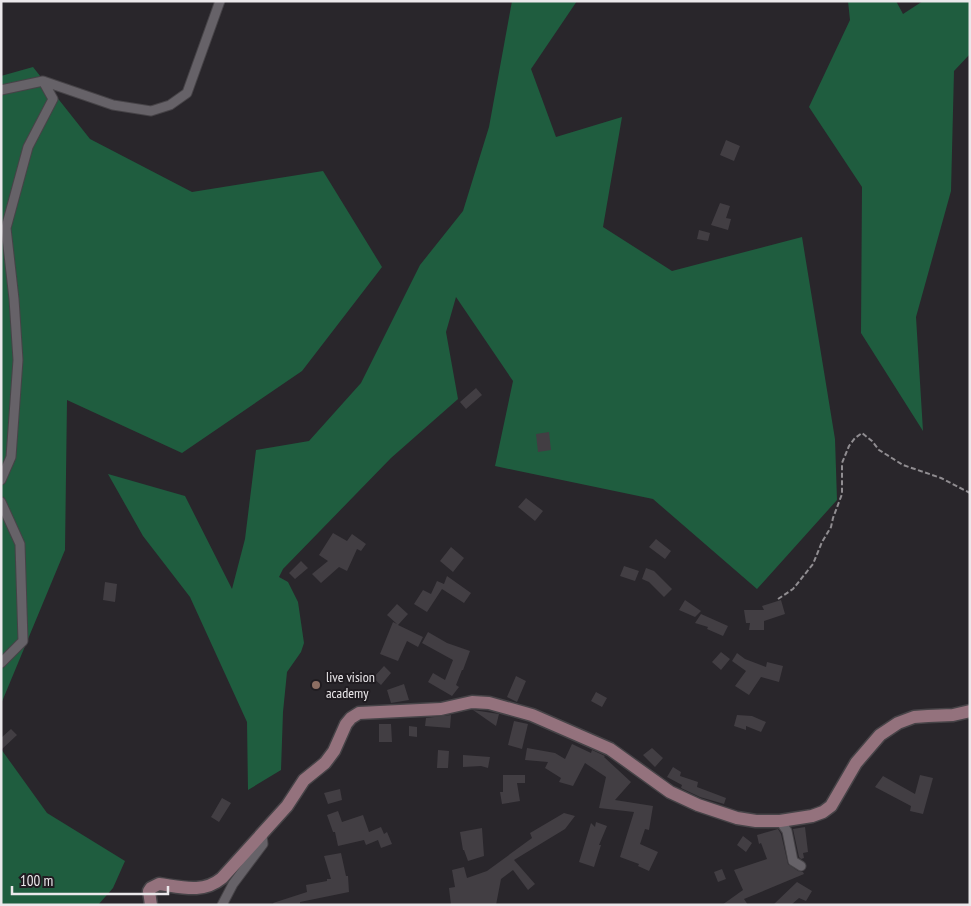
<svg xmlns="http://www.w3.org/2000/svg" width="971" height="906" font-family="'PT Sans Narrow',sans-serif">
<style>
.green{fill:#1f5d3f}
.building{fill:#423e43}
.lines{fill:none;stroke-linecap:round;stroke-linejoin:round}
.street-casing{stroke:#464347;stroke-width:11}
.secondary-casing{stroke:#464347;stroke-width:15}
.path{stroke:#908d91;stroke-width:2;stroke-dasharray:5 2.5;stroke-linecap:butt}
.street{stroke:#666268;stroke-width:9}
.secondary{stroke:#94727d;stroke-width:12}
.education-dot{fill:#8d6e63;stroke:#201c21;stroke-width:2}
.labels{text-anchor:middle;stroke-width:4;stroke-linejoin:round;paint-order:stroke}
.poi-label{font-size:14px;fill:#ebe8eb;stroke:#201c21;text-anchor:start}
</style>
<rect width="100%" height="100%" fill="#29262b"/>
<path class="green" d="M512 1H577L531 69 556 137 622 117 603 227 672 271 802 237 835 439 837 500 757 589 653 499 495 466 513 381 456 297 446 332 458 399 391 458 283 569 279 577 288 582 298 602 304 643 301 652 287 672 283 712 281 770 248 790 247 722 190 597 143 536 108 474 185 496 232 589 245 539 256 450 309 441 361 383 420 265 463 211 489 127Z
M848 1H896L903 14 923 1H970V54L954 71 951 191 916 317 923 431 861 333 862 187 809 107 850 20Z
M33 67 90 139 192 192 323 171 382 267 302 371 182 453 67 400 65 550 1 704V76Z
M1 749 47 813 125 861 113 888 98 905H1Z"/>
<path class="building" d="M726 140 740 146 734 161 720 155Z
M720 203 730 206 726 218 731 219 728 230 711 225Z
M699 230 710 233 708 241 697 239Z
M476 388 482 395 466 409 460 402Z
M549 432 551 450 538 452 536 434Z
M526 498 543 511 535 521 518 507Z
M333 533 347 541 352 534 366 544 361 551 357 549 347 571 339 567 321 583 312 574 328 561 319 555Z
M656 539 671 551 665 559 649 547Z
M451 547 464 558 453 572 440 561Z
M301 561 308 568 295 579 289 573Z
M624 566 639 571 635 581 620 576Z
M646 568 654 571 672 589 664 597 649 582 642 579Z
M447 576 471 593 464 603 442 589 427 612 414 604 423 590 431 594 437 581 444 584Z
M105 582 117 584 115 602 103 600Z
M685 600 701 611 695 617 679 610Z
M781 600 785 614 764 621V630H749L750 623H746L744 610H764L762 606Z
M397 604 408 614 398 625 423 637 418 647 407 641 398 661 380 654 393 622 397 624 387 615Z
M701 614 728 626 723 636 707 629 708 627 695 623Z
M428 632 447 643 470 651 463 670H462L456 685 459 687 452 696 428 682 433 673 445 680 453 660 422 643Z
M721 652 730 659 721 670 712 662Z
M737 653 745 659 766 667 767 662 783 666 779 682 761 677 749 695 735 686 746 671 732 661Z
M384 666 391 673 381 685 373 678Z
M516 676 526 681 517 702 507 697Z
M404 684 409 700 391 703 387 690Z
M596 692 607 698 602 707 591 701Z
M473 710 499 714 496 726Z
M451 715 450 728 425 726 426 718Z
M737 715 752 716 766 722 761 732 746 726V730L734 726Z
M514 721 528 724 522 749 508 745Z
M379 724H391L392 742H379Z
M409 726 417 727V737L409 736Z
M11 729 17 735 1 750V738Z
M572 744 591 753 592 750 605 756 604 757 631 782 615 800 653 806 649 830 645 829 640 844 658 852 649 871 638 866 639 864 620 857 634 812 599 808 606 777 585 763 573 786 559 782 561 778 545 768 548 762 525 760 527 748 555 753 565 759Z
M652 748 663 758 655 767 643 755Z
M438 750 449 751 448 768H437Z
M463 755 490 757 488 768 481 766 463 767Z
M673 767 681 772 680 776 698 782 697 787 726 798 724 804 700 797 681 788 682 785 667 777Z
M503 775H525V783H517L520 801 502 804 500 792H503Z
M920 775 933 778 923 814 910 811 911 806 875 787 883 776 915 794Z
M340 789 342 800 328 804 324 793Z
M222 798 231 803 219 822 211 817Z
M338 811 342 822 363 815 369 832 381 827 384 834 387 832 392 844 381 848 378 840 366 845 364 840 338 846 335 832H333L327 815Z
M564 813 575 816 565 829 514 860 535 884 528 890 513 870 501 879 496 905H451L449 888 455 887 452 870 464 867 467 878 487 871 532 838 530 833Z
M596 822 607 826 599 845H601L594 867 579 862 591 823 595 827Z
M805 827 808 852 803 853 804 858 801 859 799 857 793 829Z
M482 828 484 856 468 861 464 850H463L460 832Z
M778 829 781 834 788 864 798 871 803 872 804 874 744 899 748 905H722L743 890 734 870 767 859 761 843 759 844 757 835Z
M743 836 752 843 746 852 737 845Z
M341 853 346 876H348L349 892 300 902V905H274L273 903 307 892 306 885 327 881V879H331L324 856Z
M722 869 726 879 718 882 714 872Z
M797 882 812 891 806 901 799 898 791 905H773Z"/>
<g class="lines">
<g class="street-casing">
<path id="street" d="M1 90 43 81 113 105 151 111 170 105 187 93 220 1
M1 480 11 457 18 360 14 299 6 228 28 147 53 99 43 81
M1 502 20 544 23 641 1 663
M780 821 787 831 793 861 801 866
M222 905 233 884 263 844 262 834"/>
</g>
<g class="secondary-casing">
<path id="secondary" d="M151 905 149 891 151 888 159 884C181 887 203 894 222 878L287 806 304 780 325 763 334 751 346 724 351 718 359 713 441 709 472 702 489 703 532 715 610 749 670 792 698 805 737 818 756 821H780L812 816 823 812 831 806 856 763 880 735 898 723 914 717 928 716 953 715 970 711"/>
</g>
<path class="path" d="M778 599 793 589 813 564 822 542 831 527 833 518 842 494V463L849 446 855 438 862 433 872 441 879 450 903 465 941 478 970 493"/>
<use href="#street" class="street"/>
<use href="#secondary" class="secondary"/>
</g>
<circle class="education-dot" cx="316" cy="685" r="5"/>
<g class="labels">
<g class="poi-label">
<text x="326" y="682">live vision<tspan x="326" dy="16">academy</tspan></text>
</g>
</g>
<rect width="971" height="906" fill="none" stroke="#ebe8eb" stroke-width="5"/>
<path d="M12 886v8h156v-8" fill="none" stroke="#ebe8eb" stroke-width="2.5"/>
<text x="20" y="886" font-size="15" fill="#ebe8eb" stroke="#201c21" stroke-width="4" paint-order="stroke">100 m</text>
</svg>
